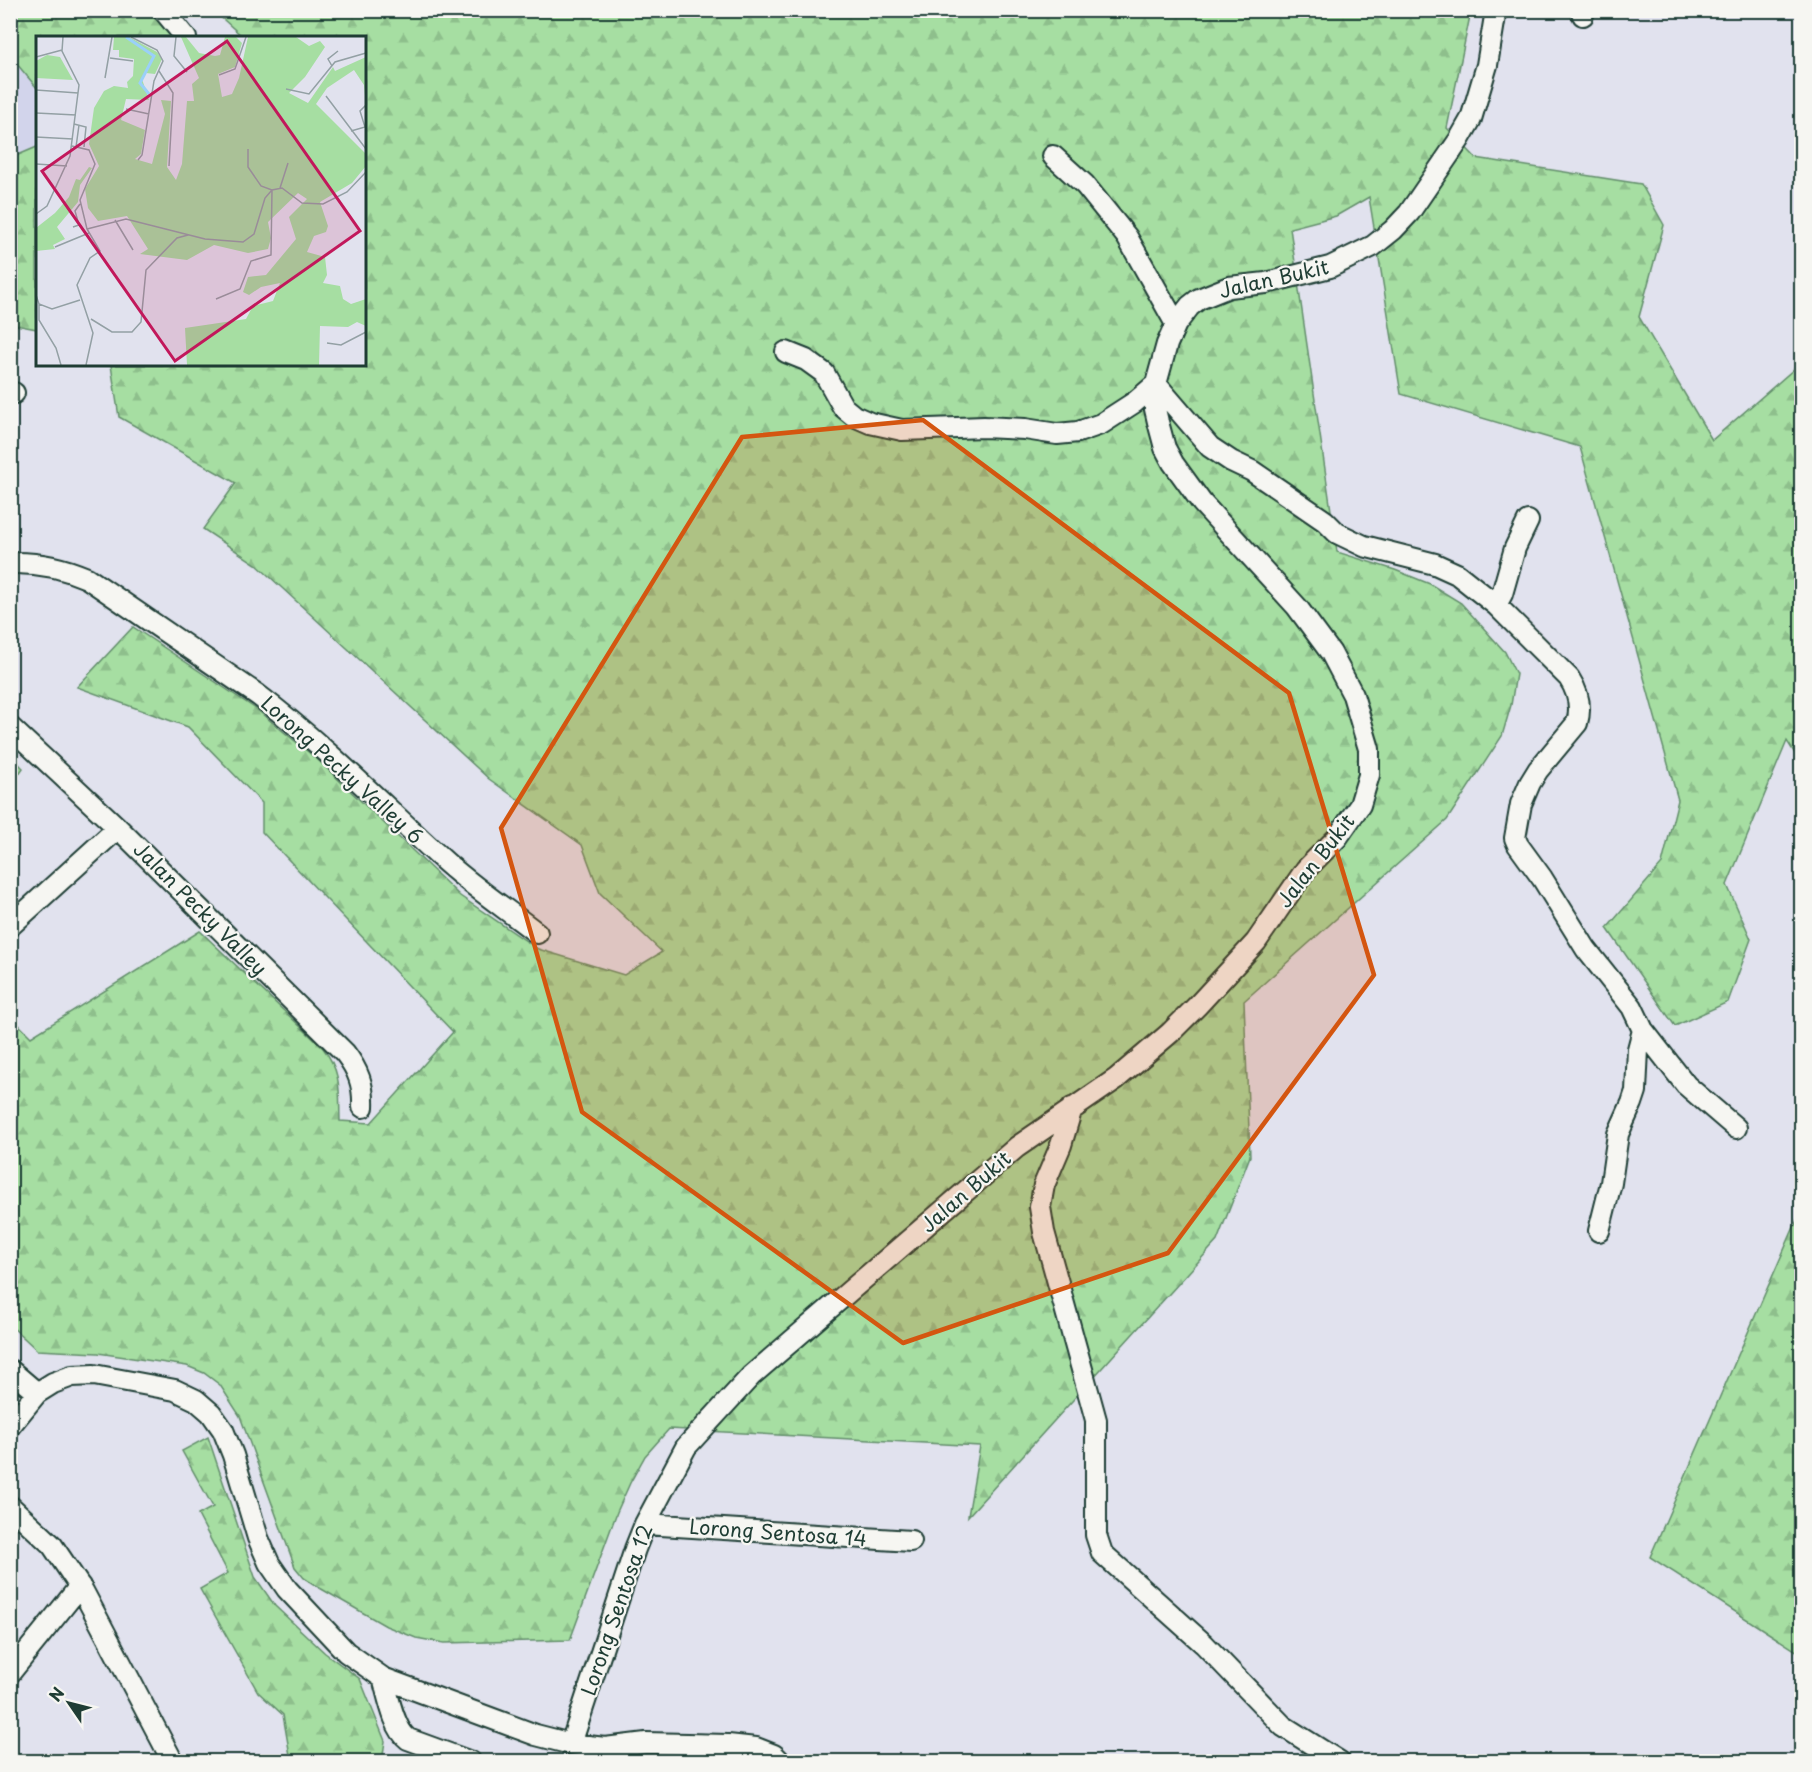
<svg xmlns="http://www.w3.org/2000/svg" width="1812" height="1772" font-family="'Playpen Sans',sans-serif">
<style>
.built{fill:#d2d4eb}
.forest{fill:url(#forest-firs);stroke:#628e6b;stroke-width:1.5}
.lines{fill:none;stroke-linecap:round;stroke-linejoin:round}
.minor-casing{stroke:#1f3d34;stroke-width:24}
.minor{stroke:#f6f6f2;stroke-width:20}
.marked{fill:#d45610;fill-opacity:0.2;stroke:#d45610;stroke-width:4.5;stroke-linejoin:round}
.labels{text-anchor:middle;stroke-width:4.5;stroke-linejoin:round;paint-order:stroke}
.street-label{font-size:20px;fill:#1f3d34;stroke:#f6f6f2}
.inset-river{fill:none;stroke:#9ad0f9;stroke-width:3}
.inset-road{fill:none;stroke:#93a0a4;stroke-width:1.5}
.view{fill:#c2185b;fill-opacity:0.15;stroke:#c2185b;stroke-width:3}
.inset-edge{fill:none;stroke:#1f3d34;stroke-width:3}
</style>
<defs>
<pattern id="forest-firs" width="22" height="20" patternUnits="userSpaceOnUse" patternTransform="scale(1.5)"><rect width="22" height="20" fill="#a6dea2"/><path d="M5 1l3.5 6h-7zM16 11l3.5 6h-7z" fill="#8ebf8c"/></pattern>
</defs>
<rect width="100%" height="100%" fill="#e1e2ee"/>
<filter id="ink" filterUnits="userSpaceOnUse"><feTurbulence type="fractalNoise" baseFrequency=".0167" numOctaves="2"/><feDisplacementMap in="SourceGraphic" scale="12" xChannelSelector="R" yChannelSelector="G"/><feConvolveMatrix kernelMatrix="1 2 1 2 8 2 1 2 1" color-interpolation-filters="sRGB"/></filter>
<g filter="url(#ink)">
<path class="built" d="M10 57 38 88 37 147 11 158Z"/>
<path class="forest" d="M10 11H150L175 37 38 38 37 88 11 57Z
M214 11H1471L1447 128 1476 158 1641 184 1664 225 1639 317 1712 440 1801 363V763L1787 741 1727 885 1751 939 1728 1002 1675 1026 1607 928 1662 864 1678 800 1580 447 1401 394 1369 197 1336 216 1290 228 1337 552 1395 570 1430 584 1461 603 1505 652 1516 674 1511 705 1502 736 1447 820 1244 1001 1250 1156 1217 1241 968 1516 980 1446 669 1429 645 1456 630 1483 617 1512 570 1640 444 1643 416 1638 386 1626 318 1587 304 1578 295 1567 240 1416 220 1385 204 1373 187 1366 98 1353 37 1350 11 1326 10 1016 31 1037 200 931 323 1048C342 1073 339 1090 340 1121L371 1123 453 1032 262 832V803L188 727 77 687 133 627 256 709 318 760 460 896 538 949 624 975 662 952 600 893 582 845 489 779 256 564 203 529 236 483 119 417 111 365 364 364V38L243 37Z
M37 147V329L10 324 11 158Z
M11 756 23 768 11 785Z
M1801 1211V1654L1650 1557Z
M208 1437 255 1577 275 1606 325 1653 360 1679 385 1741 382 1761H291L283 1715 258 1692 200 1589 228 1573 198 1515 213 1507 182 1451Z"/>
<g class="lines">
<g class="minor-casing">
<path id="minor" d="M163 10 186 38
M1581 10 1583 15
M1053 156 1085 185 1127 237 1176 324
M786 352 806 360 824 373 843 407 854 416 870 423 902 430 984 427 1025 429 1057 434 1078 432 1101 424 1135 402 1156 384 1210 447 1231 461 1252 471 1325 521 1337 533 1364 546 1435 564 1457 574 1496 605 1569 678C1578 692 1582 706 1577 723L1538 770 1530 783 1521 804 1515 838 1518 845 1542 878 1586 949 1632 1007 1643 1030 1638 1049 1636 1091 1632 1103 1618 1134 1611 1183 1599 1231
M10 394 14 393
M10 563C39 562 62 567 87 578L258 695C323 744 380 802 440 857 470 885 505 908 537 933
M1496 605 1502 594 1515 548 1528 521
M10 727 118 828 345 1053C358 1070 364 1085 363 1107
M10 926 118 828
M1643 1030 1686 1085 1736 1128
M1072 1108 1061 1145 1044 1185 1040 1207 1044 1232 1096 1420V1535L1102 1553 1204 1644 1283 1726 1340 1762
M10 1370 37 1393
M10 1426 37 1393 53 1383 72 1376 94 1375 175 1390 196 1400 211 1413 223 1430 233 1455 258 1538 269 1563 287 1589 346 1652 383 1678 536 1735 571 1744 605 1748 646 1743 728 1745 756 1748 774 1755 781 1762
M10 1506 52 1545 83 1591 173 1762
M645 1524 911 1541
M10 1673 80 1586
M383 1678C388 1695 394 1729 408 1739L471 1762
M571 1744 635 1549 645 1524 686 1447 751 1376 1017 1147 1116 1079 1170 1033 1197 1006 1256 942 1306 869 1337 838 1360 805 1369 775V749L1353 695 1331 653 1297 607 1202 503 1173 463 1165 448 1158 422 1155 409 1156 384 1167 344 1176 324 1190 306 1199 299 1229 287 1266 283 1330 267 1373 246 1393 230 1409 213 1459 140 1471 119 1487 65 1496 10"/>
</g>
<use href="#minor" class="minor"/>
</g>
</g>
<path class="marked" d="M923 420 1289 693 1374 975 1168 1253 903 1343 582 1112 501 828 742 437Z"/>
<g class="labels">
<g class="street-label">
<text transform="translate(1274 279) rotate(-13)" y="7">Jalan Bukit</text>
<text transform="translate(342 770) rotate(42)" y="7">Lorong Pecky Valley 6</text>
<text transform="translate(1316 861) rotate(-52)" y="7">Jalan Bukit</text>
<text transform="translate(200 909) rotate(45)" y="7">Jalan Pecky Valley</text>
<text transform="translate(966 1192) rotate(-41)" y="7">Jalan Bukit</text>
<text transform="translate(778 1533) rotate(4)" y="7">Lorong Sentosa 14</text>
<text transform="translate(617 1610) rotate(-71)" y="7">Lorong Sentosa 12</text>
</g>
</g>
<g transform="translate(36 36)">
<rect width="330" height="330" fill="#e1e2ee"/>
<path d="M78 1H93L121 16 126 23 119 38 110 37 106 43 113 64 90 63 85 84 109 94 105 118 99 123 116 128 129 78 125 64 135 65 131 131 140 144 146 128 151 65H158L156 48 163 42 145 1H150L163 17 179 20 184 19 189 1H200L206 7 199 31 182 38 186 61 196 58 203 42 212 1H260L273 10 284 5 289 11 269 41 253 57 272 67 297 31 299 35 330 21V70L328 49 318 34 291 52 280 68 330 118V130L316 147 284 166 292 190 290 196 278 200 271 216 289 221 291 239 287 247 304 250 307 263 315 268 330 263V290L321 286 312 291 284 290 283 329H151L149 292 210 283 217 270 237 265 244 247 225 251 213 259 207 256 212 241 230 239 260 203 253 181 271 163 262 157 232 186 235 202 232 213 212 217 178 209 151 224 104 218 112 213 91 180 62 185 52 172 49 153 63 130 53 108 58 72 68 55 78 50 92 52 91 46 97 40 98 23 83 21V14H77ZM53 131 56 132 44 149 42 166 21 191 29 203 17 209 19 213 0 215V192L19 177 33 161 40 143 44 144Z" fill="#a6dea2"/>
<path d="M11 19 24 21 37 44 0 42V25Z" fill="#a6dea2"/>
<path class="inset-river" d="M90 1 118 20 104 47 113 58"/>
<path class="inset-road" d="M95 1 121 14 127 25 118 45 106 119 102 124M140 1 138 20 151 36M0 21 26 14M74 22 97 25M296 30 292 23 302 15M123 35 137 57 133 130M183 39 199 33 210 1M69 42 76 1M250 53 273 58 299 26 330 17M0 54 42 57M290 60 330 113M90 73 113 78M0 77 40 79M38 88 50 91 48 111M315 95 329 91 324 75 330 69M0 101 37 103M36 110 53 114 59 128 44 164 51 193 64 215 54 222 41 249 57 297 50 329M40 111 43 89M0 128 31 130M244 152 252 127M0 178 11 170 34 120 43 49 26 15 27 1M79 184 97 214M37 191 43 189 39 175 44 168M51 193 90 183 169 203 207 206 218 198 229 162 236 154 246 152 266 167 287 168 311 156 330 136M19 211 53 197M0 259 3 268 16 273 44 264M180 263 204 253 215 225 235 219 236 154 225 150 212 131V113M3 268V284L20 312 25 329M55 283 76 296H96L105 286 110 234 141 202 152 199M291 307 305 309 330 296"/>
<path class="view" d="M191 5 324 195 139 325 6 135Z"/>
<rect width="330" height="330" class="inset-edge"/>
</g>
<rect width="1812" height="1772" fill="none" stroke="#f6f6f2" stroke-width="36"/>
<rect x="18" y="18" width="1776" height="1736" fill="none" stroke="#1f3d34" stroke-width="2" filter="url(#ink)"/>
<g transform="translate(69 1703) rotate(305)" stroke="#f6f6f2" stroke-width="4.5" paint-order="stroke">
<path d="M0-4.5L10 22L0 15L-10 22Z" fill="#1f3d34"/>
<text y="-9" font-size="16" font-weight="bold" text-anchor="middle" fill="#1f3d34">N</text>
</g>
</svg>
